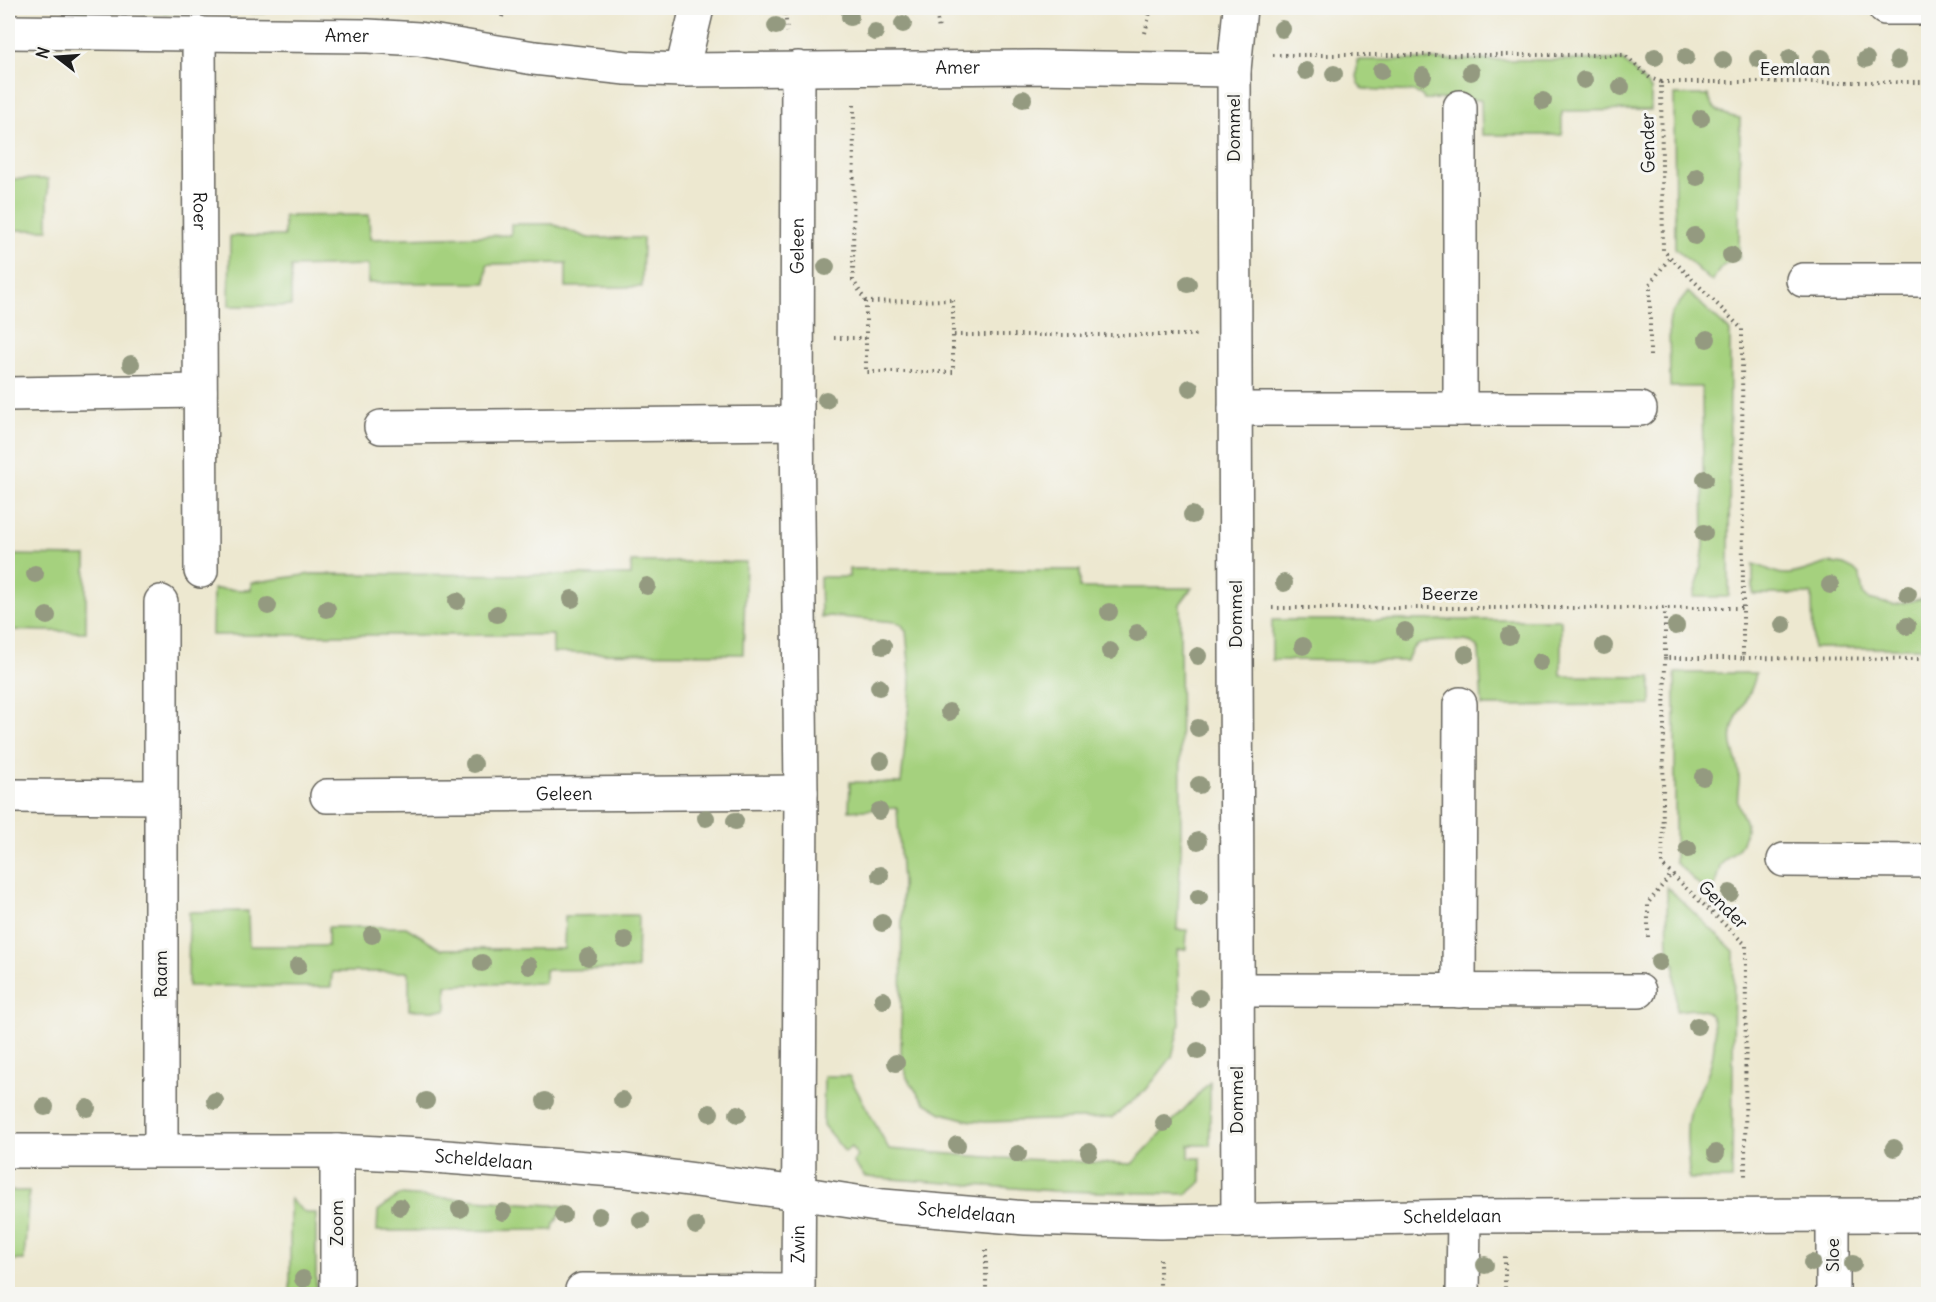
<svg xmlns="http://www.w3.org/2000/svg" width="1936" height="1302" font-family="Delius,sans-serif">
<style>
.green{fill:#a5d17e;stroke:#60764d;stroke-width:1.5}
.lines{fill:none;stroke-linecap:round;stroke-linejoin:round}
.minor-casing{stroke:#65635b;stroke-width:36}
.path{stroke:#65635b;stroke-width:4;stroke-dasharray:1.5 4.5;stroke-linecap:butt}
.minor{stroke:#fff;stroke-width:33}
.tree{fill:#949a80}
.labels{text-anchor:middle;stroke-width:6;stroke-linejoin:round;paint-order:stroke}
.street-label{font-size:18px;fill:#1c1c1c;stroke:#f6f6f2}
</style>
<rect width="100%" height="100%" fill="#f6f6f2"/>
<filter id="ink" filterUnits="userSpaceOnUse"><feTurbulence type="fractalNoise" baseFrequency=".0167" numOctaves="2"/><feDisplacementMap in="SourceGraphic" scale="12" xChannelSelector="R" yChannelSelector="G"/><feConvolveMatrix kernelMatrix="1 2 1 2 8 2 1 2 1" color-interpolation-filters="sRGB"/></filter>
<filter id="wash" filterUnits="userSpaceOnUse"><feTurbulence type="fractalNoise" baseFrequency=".008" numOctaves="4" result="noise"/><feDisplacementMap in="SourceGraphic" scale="24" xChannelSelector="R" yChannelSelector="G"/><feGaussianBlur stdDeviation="1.35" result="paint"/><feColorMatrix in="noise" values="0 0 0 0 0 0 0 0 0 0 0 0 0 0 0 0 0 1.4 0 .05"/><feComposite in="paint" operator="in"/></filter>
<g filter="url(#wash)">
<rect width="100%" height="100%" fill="#ede8d0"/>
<path class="green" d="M65 8H137V12H79Z
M142 8H264L265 13H143Z
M1357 60H1623L1651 89V110L1562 111V135H1482L1481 100 1424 99 1421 95 1414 92 1363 89C1355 81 1357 70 1357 60Z
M1674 95H1708C1711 110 1726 116 1740 118L1739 259C1725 261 1718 270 1712 282L1675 248Z
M8 179H48V230H8Z
M369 215 370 239 511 235V224H552L588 238H643L642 287H566V263L487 264 486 283H368V265L291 267V306H229L230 236H284V216Z
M1688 292 1730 331 1729 596 1727 597H1693L1699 578 1704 546 1702 387H1670L1669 324 1671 314Z
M8 555 86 556V632L8 630Z
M631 562H746L743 654 553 653V635H212L213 589 251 590V583L311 574 631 575Z
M1832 563 1844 565 1854 570 1860 576 1863 594 1868 599 1894 605 1928 597V648H1813L1812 594H1753V564C1765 566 1773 574 1785 574 1801 575 1816 564 1832 563Z
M849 569 1080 570V588H1192L1180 604 1181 850 1177 930H1187L1186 949 1177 950 1180 1024 1172 1057 1146 1090 1112 1118 986 1122 972 1121 942 1113 925 1103 918 1094 907 1078 901 1053 902 882 897 808 849 811 850 782 901 783 911 684 906 631 901 624 896 622 829 616 821 618 820 577H849Z
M1272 620H1561V676L1651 677V705L1482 706 1479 650C1477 647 1475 645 1472 643 1464 639 1426 641 1418 645 1412 648 1409 654 1407 661L1272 660Z
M1675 673H1756C1753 696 1735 710 1732 732 1729 748 1739 761 1739 776 1740 785 1736 795 1738 804 1743 822 1751 819 1742 843 1738 853 1726 856 1721 865 1716 875 1717 887 1710 895L1675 862Z
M1667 887 1734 951 1732 1179H1689C1689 1154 1684 1139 1689 1114 1693 1099 1701 1089 1707 1076 1712 1063 1721 1022 1708 1013 1700 1007 1685 1010 1676 1011L1675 963 1668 962Z
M248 911 249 946H328V927H406L442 949H564L565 916 638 915 637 969 545 970V983L446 985V1010H409V972H332L331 987 188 986 189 912Z
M824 1076H849L889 1149 999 1158 1132 1164 1210 1082V1145H1189V1158H1201V1182L1187 1194 1054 1191 865 1177 853 1162 858 1156 851 1147 845 1152 823 1125Z
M8 1191H29L24 1260H8Z
M399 1195 566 1206 554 1224 553 1230 377 1231 378 1211Z
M290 1199 305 1213H316V1294H290Z"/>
</g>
<g filter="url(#ink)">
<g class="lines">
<g class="minor-casing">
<g id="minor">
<path d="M1885 8H1928"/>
<path id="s1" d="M8 32 368 36 419 39 534 58 626 68 682 70 1035 67 1234 70"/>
<path id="s2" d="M199 33 201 571"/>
<path d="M682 70 697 8"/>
<path d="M1460 107V409"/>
<path d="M1803 280H1928"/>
<path d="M8 394 200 391"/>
<path d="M1235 409H1640"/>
<path d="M381 427 797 423"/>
<path d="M8 796 161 797"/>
<path id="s3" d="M327 796 801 792"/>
<path d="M1784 860 1928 861"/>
<path d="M1237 990 1639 991"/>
<path d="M1459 991 1460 704"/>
<path d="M161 1150V602"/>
<path id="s4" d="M8 1151H337L421 1155 626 1171 798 1193 883 1206 1026 1218 1160 1222 1464 1216 1928 1215"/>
<path d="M337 1151V1294"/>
<path d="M1238 1221 1234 70 1240 8"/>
<path d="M582 1290 798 1291"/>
<path id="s5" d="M798 1294 801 792 797 423 798 68"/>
<path d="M1463 1294 1464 1216"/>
<path d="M1833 1294V1215"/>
</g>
</g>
<path class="path" d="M785 8 787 32
M936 8 939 31
M502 17 504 8
M1145 33 1151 8
M1273 55H1625L1650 78 1661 82 1663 250 1742 329 1743 608
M1661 82H1928
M854 105 853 280 866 302
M953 300V372H866V302Z
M954 335H1199
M834 338H866
M1650 356V284L1670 257
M1272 608H1743V658H1665V608
M1665 658 1662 865 1746 945 1745 1179
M1743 658 1928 659
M1648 937V903L1671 875
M986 1250V1294
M1160 1259V1294
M1505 1294V1253"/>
<use href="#minor" class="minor"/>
</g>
<g class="tree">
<circle cx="850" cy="17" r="9"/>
<circle cx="903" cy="24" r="9"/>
<circle cx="776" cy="26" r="9"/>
<circle cx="1282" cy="29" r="9"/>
<circle cx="875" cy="32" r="9"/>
<circle cx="1655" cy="57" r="9"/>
<circle cx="1686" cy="57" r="9"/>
<circle cx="1790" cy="58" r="9"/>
<circle cx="1822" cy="58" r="9"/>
<circle cx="1758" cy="59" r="9"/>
<circle cx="1866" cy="59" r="9"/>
<circle cx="1723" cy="60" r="9"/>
<circle cx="1898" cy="60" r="9"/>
<circle cx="1306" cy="71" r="9"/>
<circle cx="1381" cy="71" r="9"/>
<circle cx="1471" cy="72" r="9"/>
<circle cx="1334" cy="74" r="9"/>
<circle cx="1423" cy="76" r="9"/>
<circle cx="1584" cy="80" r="9"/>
<circle cx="1621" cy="87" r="9"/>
<circle cx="1023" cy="99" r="9"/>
<circle cx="1543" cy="101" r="9"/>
<circle cx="1701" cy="118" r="9"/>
<circle cx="1697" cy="177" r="9"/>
<circle cx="1695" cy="236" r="9"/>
<circle cx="1731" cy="255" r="9"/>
<circle cx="826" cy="267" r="9"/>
<circle cx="1188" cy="284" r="9"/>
<circle cx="1707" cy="339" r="9"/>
<circle cx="131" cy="364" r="9"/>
<circle cx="1190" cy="388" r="9"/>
<circle cx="826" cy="400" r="9"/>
<circle cx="1705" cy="479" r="9"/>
<circle cx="1192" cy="515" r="9"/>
<circle cx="1704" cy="533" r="9"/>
<circle cx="35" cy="574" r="9"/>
<circle cx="1284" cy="583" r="9"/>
<circle cx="1830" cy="585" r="9"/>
<circle cx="647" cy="586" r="9"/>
<circle cx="1908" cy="594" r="9"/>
<circle cx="572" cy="599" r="9"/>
<circle cx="457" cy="601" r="9"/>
<circle cx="268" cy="606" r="9"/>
<circle cx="327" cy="609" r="9"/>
<circle cx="1109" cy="612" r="9"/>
<circle cx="497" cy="614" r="9"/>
<circle cx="47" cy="616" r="9"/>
<circle cx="1783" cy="625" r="9"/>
<circle cx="1676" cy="626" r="9"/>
<circle cx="1907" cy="626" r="9"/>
<circle cx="1405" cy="631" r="9"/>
<circle cx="1137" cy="633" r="9"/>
<circle cx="1509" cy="636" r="9"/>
<circle cx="883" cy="646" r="9"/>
<circle cx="1303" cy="646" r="9"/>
<circle cx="1604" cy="646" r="9"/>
<circle cx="1110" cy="651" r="9"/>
<circle cx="1466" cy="654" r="9"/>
<circle cx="1198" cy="656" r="9"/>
<circle cx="1540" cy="662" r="9"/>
<circle cx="879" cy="687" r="9"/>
<circle cx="949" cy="712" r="9"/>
<circle cx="1198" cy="728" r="9"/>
<circle cx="881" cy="761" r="9"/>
<circle cx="474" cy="764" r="9"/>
<circle cx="1703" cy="777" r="9"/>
<circle cx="1199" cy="785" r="9"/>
<circle cx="879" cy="811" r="9"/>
<circle cx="706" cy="818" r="9"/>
<circle cx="735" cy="821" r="9"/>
<circle cx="1198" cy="841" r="9"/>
<circle cx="1688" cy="849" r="9"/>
<circle cx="880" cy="875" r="9"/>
<circle cx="1730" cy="893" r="9"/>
<circle cx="1199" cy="897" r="9"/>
<circle cx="882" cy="923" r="9"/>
<circle cx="372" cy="935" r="9"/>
<circle cx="625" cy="940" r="9"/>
<circle cx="588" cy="957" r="9"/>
<circle cx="1659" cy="962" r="9"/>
<circle cx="482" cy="963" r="9"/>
<circle cx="298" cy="966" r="9"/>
<circle cx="529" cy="966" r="9"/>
<circle cx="1199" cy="998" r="9"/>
<circle cx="883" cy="1000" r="9"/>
<circle cx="1697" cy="1026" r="9"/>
<circle cx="1198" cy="1051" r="9"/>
<circle cx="896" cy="1063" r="9"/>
<circle cx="622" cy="1100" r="9"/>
<circle cx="215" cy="1101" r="9"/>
<circle cx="426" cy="1101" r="9"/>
<circle cx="545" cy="1101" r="9"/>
<circle cx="45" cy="1107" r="9"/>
<circle cx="87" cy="1108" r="9"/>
<circle cx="710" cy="1113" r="9"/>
<circle cx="738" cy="1114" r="9"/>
<circle cx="1164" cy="1123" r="9"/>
<circle cx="957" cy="1145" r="9"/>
<circle cx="1894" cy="1148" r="9"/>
<circle cx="1089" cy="1152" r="9"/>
<circle cx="1716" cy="1153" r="9"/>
<circle cx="1018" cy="1154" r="9"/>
<circle cx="400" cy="1207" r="9"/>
<circle cx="460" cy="1209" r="9"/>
<circle cx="503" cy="1212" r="9"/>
<circle cx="563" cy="1215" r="9"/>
<circle cx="599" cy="1216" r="9"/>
<circle cx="641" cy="1220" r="9"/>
<circle cx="696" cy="1226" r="9"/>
<circle cx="1812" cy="1263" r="9"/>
<circle cx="1853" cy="1264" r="9"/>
<circle cx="1485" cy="1265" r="9"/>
<circle cx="303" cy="1279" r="9"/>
</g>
</g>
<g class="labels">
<g class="street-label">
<text dy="6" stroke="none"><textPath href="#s1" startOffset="339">Amer</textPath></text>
<text dy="6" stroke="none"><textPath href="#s1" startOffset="952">Amer</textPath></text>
<text x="1795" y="75">Eemlaan</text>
<text transform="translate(1234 128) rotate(-90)" y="6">Dommel</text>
<text transform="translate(1648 143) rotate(-91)" y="6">Gender</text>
<text dy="6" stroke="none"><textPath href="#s2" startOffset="178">Roer</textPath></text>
<text dy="6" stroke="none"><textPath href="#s5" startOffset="1048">Geleen</textPath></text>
<text x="1450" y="600">Beerze</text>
<text transform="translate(1236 614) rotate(-90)" y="6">Dommel</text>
<text dy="6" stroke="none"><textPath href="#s3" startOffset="237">Geleen</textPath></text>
<text transform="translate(1723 905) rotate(44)" y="6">Gender</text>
<text transform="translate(161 974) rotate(-90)" y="6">Raam</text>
<text transform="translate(1237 1100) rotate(-90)" y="6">Dommel</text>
<text dy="6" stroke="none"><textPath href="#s4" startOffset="476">Scheldelaan</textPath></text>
<text dy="6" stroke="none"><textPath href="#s4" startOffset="962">Scheldelaan</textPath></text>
<text dy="6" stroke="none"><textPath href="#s4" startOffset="1448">Scheldelaan</textPath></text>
<text transform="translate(337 1223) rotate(-90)" y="6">Zoom</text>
<text dy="6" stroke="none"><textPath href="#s5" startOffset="50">Zwin</textPath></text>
<text transform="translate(1833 1255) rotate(-90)" y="6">Sloe</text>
</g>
</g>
<rect width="1936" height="1302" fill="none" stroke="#f6f6f2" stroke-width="30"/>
<g transform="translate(57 57) rotate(287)" stroke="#f6f6f2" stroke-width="4.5" paint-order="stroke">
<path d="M0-4.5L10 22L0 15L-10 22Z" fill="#1c1c1c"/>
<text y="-9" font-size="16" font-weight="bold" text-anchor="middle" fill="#1c1c1c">N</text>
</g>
</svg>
